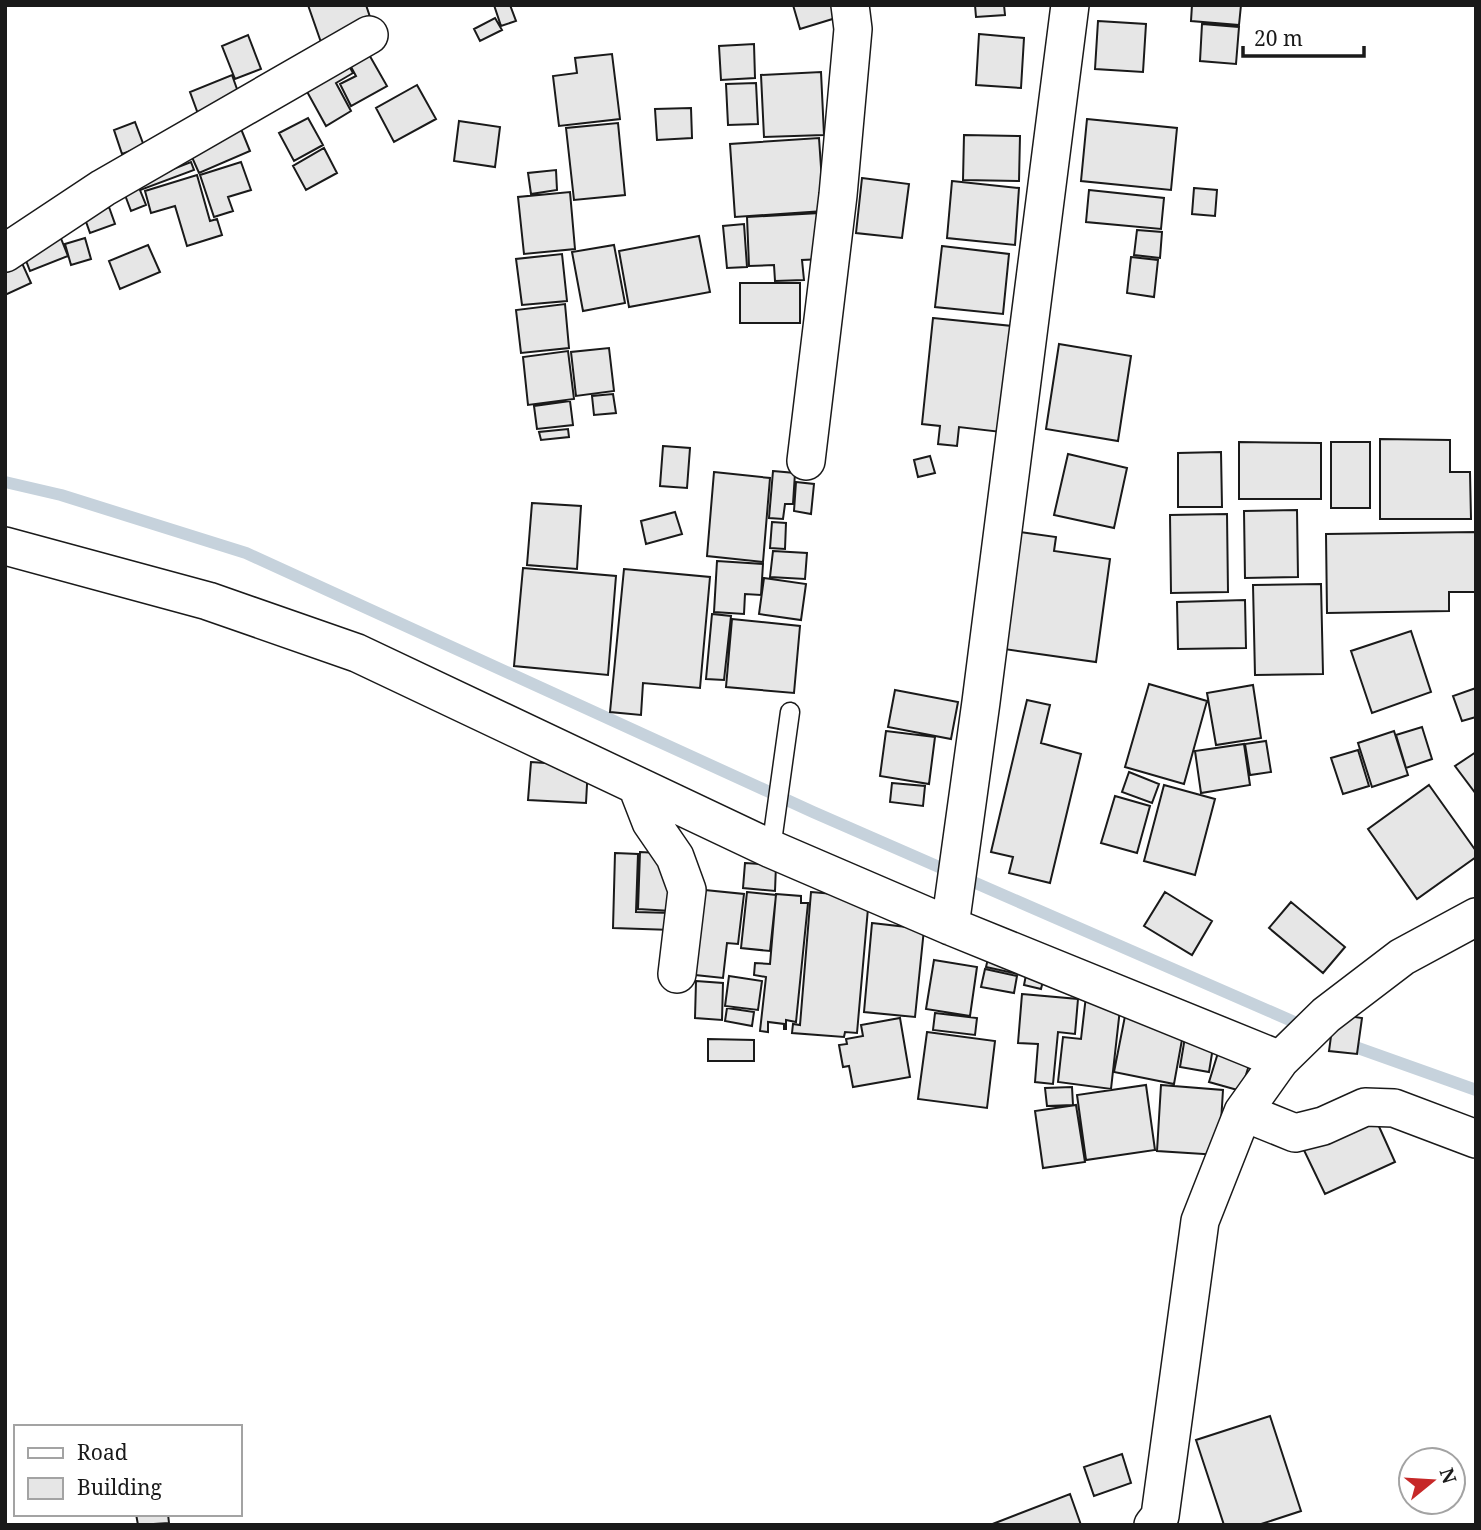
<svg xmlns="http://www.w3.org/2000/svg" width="1481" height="1530" font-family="'Noto Serif',serif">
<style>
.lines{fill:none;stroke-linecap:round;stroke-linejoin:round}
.stream{stroke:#c6d2dc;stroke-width:12}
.building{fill:#e6e6e6;stroke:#1a1a1a;stroke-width:2}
.lane-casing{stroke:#1a1a1a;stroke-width:21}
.street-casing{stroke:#1a1a1a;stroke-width:40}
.lane{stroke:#fff;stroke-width:18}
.street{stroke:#fff;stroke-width:37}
</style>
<rect width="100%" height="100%" fill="#fff"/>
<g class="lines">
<path class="stream" d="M5 482 61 495 246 553 813 812 1308 1028
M1344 1043 1476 1090"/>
</g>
<path class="building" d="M308 5H366L374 29 323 48Z
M494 5H510L516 21 501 26Z
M793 5H835L839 17 800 29Z
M975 5H1004L1005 15 976 17Z
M1192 5H1241L1239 25 1191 21Z
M495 18 502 30 480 41 474 29Z
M1098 21 1146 24 1143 72 1095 69Z
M1202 24 1239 27 1236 64 1200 61Z
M979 34 1024 38 1021 88 976 85Z
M248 35 261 69 235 79 222 46Z
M363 44 387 86 351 106 340 84 356 76 344 54Z
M754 44 755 78 721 80 719 46Z
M612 54 620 119 559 126 553 76 577 73 575 58Z
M343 55 353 73 336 83 351 111 326 126 300 79Z
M821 72 824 135 764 137 761 75Z
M232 75 243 106 201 122 190 92Z
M756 83 758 124 728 125 726 84Z
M417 85 436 119 394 142 376 108Z
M691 108 692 138 657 140 655 109Z
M308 118 323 145 294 161 279 133Z
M1087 119 1177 128 1171 190 1081 181Z
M459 121 500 127 495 167 454 161Z
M135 122 144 146 122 154 114 130Z
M618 123 625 195 574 200 566 128Z
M239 124 250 151 199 173 187 146Z
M964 135 1020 136 1019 181 963 180Z
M819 138 824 211 735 217 730 144Z
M324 148 337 173 306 190 293 166Z
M191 162 194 170 140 190 146 205 131 211 125 195 173 169Z
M241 162 251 190 228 197 233 211 214 217 200 175Z
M556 170 557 190 531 194 528 173Z
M197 175 210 221 217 219 222 235 187 246 175 206 151 213 145 191Z
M862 178 909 184 902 238 856 233Z
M952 181 1019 188 1015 245 947 238Z
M1194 188 1217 190 1215 216 1192 214Z
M1089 190 1164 198 1161 229 1086 222Z
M570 192 575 249 524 254 518 197Z
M109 207 115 224 90 233 84 216Z
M820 213 823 259 802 260 804 280 775 281 774 265 749 266 747 217Z
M744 224 747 267 727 268 723 226Z
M1137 230 1162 232 1160 258 1134 255Z
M58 231 68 256 30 271 20 245Z
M699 236 710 292 629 307 619 251Z
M85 238 91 259 71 265 65 244Z
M148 245 160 272 120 289 109 261Z
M614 245 625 303 583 311 572 252Z
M942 246 1009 254 1003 314 935 307Z
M17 252 31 283 5 295V258Z
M562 254 567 301 522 305 516 259Z
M1131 257 1158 260 1154 297 1127 293Z
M740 283H800V323H740Z
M565 304 569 348 521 353 516 310Z
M933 318 1012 326 1001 432 959 427 957 446 938 444 940 426 922 424Z
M1059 344 1131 356 1118 441 1046 429Z
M609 348 614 391 576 396 571 352Z
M568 351 574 399 528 405 523 357Z
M613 394 616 413 594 415 592 396Z
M570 401 573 425 537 429 534 406Z
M568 429 569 437 541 440 539 432Z
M1380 439 1450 440V472H1470L1471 519H1380Z
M1239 442 1321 443V499H1239Z
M1331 442H1370V508H1331Z
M663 446 690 448 687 488 660 486Z
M1221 452 1222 507H1178V453Z
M1068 454 1127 468 1114 528 1054 515Z
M930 456 935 473 918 477 914 460Z
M773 471 795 473 793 504H785L783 519 769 518Z
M714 472 770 478 763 562 707 556Z
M796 482 814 484 811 514 794 511Z
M532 503 581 506 577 569 527 565Z
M1297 510 1298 577 1245 578 1244 511Z
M675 512 682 534 646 544 641 521Z
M1227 514 1228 592 1171 593 1170 515Z
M772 522 786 523 785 549 770 548Z
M1020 532 1056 537 1054 551 1110 559 1096 662 1004 649Z
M1476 532V592H1449V611L1327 613 1326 534Z
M773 551 807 553 805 579 770 577Z
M717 561 763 564 761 595 745 594 744 614 714 612Z
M523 568 616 576 608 675 514 666Z
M624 569 710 577 700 688 643 683 641 715 610 712Z
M764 578 806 584 801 620 759 614Z
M1321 584 1323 674 1255 675 1253 585Z
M1245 600 1246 648 1178 649 1177 602Z
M712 614 731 616 724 680 706 679Z
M732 619 800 626 794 693 726 687Z
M1411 631 1431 692 1372 713 1351 651Z
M1149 684 1207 701 1184 784 1125 767Z
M1253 685 1261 738 1216 745 1207 693Z
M1476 688V717L1462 721 1453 696Z
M895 690 958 702 951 739 888 727Z
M1027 700 1050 705 1041 743 1081 754 1050 883 1009 873 1013 857 991 852Z
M1422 727 1432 759 1406 768 1396 735Z
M886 731 935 737 929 784 880 776Z
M1394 731 1408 775 1372 787 1358 743Z
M1266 741 1271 772 1250 775 1245 744Z
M1244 744 1250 785 1201 793 1195 751Z
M1358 750 1369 786 1343 794 1331 758Z
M1476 752V794L1455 766Z
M531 762 588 766 586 803 528 800Z
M1129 772 1159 784 1152 803 1122 792Z
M892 783 925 786 923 806 890 802Z
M1164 785 1215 799 1195 875 1144 861Z
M1429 785 1476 851V857L1417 899 1368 829Z
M1115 796 1150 806 1137 853 1101 843Z
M640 852 658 853 674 860 672 911 638 909Z
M615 853 638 854 636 912 672 913V930L613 928Z
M745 863 776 865 775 891 743 888Z
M695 889 744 894 738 944 727 943 723 978 686 974Z
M747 892 776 895 770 951 741 948Z
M811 892 869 897 857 1033 845 1032 844 1037 792 1033 793 1024 800 1025Z
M1165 892 1212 921 1192 955 1144 926Z
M776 894 801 896V903H808L796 1022 786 1020V1029H784V1024L768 1022V1032L760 1031 766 977 754 975 755 963 770 964Z
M1291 902 1345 947 1323 973 1269 928Z
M872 923 924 929 915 1017 864 1012Z
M990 950 1021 958 1018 974 986 967Z
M934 960 977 967 970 1016 926 1009Z
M1028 965 1046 969 1041 989 1024 985Z
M985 969 1017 976 1014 993 981 987Z
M729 976 762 981 758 1010 725 1006Z
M696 981 723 983 722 1020 695 1018Z
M1022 994 1078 999 1075 1034 1058 1032 1053 1084 1035 1082 1038 1044 1018 1043Z
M1086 996 1121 1000 1111 1089 1058 1082 1063 1037 1081 1039Z
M727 1008 754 1012 752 1026 725 1021Z
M1126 1011 1185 1023 1174 1084 1114 1072Z
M935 1013 977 1018 975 1035 933 1030Z
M1334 1014 1362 1018 1357 1054 1329 1051Z
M900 1018 910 1077 853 1087 849 1066 843 1067 839 1045 847 1044 846 1039 863 1036 861 1025Z
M1186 1031 1215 1035 1209 1072 1180 1067Z
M927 1032 995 1041 987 1108 918 1099Z
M708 1039 754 1040V1061H708Z
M1221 1043 1253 1052 1241 1091 1209 1082Z
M1146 1085 1155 1150 1086 1160 1077 1095Z
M1161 1085 1223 1090 1219 1155 1157 1151Z
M1072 1087 1073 1105 1047 1106 1045 1088Z
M1076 1105 1085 1162 1043 1168 1035 1111Z
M1372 1111 1395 1162 1325 1194 1301 1144Z
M1270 1416 1301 1511 1258 1525H1224L1196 1440Z
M1122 1454 1131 1483 1094 1496 1084 1467Z
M1070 1494 1081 1525H990Z
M136 1514H168L169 1523 138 1525Z"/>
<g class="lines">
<g class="lane-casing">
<path id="lane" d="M771 849 790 712"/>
</g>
<g class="street-casing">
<path id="street" d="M5 253 103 188 369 35
M806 461 838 195 853 29 850 5
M5 546 208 601 357 653 771 849 950 926 1280 1060
M637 786 651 822 675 857 687 890 677 974
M950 926 981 702 1070 5
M1243 1112 1295 1133 1323 1126 1365 1107 1394 1108 1476 1139
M1153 1525 1160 1516 1200 1221 1243 1112 1280 1060 1326 1015 1402 957 1476 917"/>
</g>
<use href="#lane" class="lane"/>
<use href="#street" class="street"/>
</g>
<rect width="1481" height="1530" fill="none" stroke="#1a1a1a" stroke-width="14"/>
<rect x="14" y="1425" width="228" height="91" fill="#ffffff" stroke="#a3a3a3" stroke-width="2"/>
<rect x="28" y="1448" width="35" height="10" fill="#ffffff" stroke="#a3a3a3" stroke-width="2"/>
<text x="77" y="1460" font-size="21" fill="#1a1a1a">Road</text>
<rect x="28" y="1478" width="35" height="21" fill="#e6e6e6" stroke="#a3a3a3" stroke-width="2"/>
<text x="77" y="1495" font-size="21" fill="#1a1a1a">Building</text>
<g transform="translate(1432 1481) rotate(72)"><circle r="33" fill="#ffffff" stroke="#a3a3a3" stroke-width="2"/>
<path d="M0-5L12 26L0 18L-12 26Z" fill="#c62828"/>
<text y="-10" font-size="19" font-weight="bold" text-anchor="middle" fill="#1a1a1a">N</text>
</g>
<path d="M1243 46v10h121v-10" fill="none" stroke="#1a1a1a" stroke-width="3.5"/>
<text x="1254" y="46" font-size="21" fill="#1a1a1a" stroke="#ffffff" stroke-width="5" paint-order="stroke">20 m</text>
</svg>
